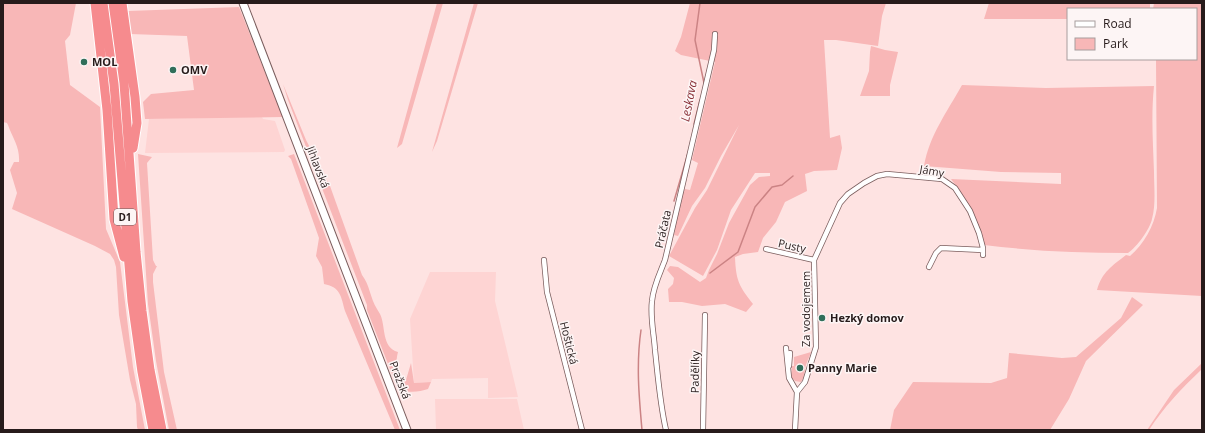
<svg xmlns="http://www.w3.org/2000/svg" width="1205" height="433" font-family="'Open Sans',sans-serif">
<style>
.built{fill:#fed4d3}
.green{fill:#f8b7b7}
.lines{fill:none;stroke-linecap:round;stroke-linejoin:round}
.stream{stroke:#cb8384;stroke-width:1.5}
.street-casing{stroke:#7a5d5d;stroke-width:6}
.secondary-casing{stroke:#7a5d5d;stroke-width:9}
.highway-casing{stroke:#fff;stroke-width:11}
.street{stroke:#fff;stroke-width:4.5}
.secondary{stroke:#fff;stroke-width:7}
.highway{stroke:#f68b8e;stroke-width:9}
.poi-dot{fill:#316e5a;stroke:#fdf5f5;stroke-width:1.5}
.labels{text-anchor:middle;stroke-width:3;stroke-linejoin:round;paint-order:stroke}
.shield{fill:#fdf5f5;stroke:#675c5c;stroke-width:1}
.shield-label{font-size:10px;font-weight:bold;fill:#271b1b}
.poi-label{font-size:11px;font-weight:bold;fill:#271b1b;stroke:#fdf5f5;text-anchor:start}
.street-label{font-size:11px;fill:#271b1b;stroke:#fdf5f5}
.water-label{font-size:12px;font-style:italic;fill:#893138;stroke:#fdf5f5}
</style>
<rect width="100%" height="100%" fill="#fee3e2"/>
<path class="built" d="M262 117 263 119 275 121 285 150 284 152 145 153 149 119Z
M430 272H496L495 301 518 397 488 398V378L432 379 431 382 414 383 410 319Z
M435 399H517L524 430H436Z"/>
<path class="green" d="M3 3H76L70 35 65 41 70 85 100 107 106 229 120 262 133 367 145 430H138L137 427 136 404 130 380 119 315 116 267 114 260 110 254 95 246 12 209 17 193 10 170 14 162H19C20 147 13 139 8 125L7 123 3 122Z
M437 3H443L402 144 397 148Z
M474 3H478L437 141 432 152Z
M690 3H886L882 16 878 46 836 40H824L830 138 840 135 842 148 837 170 814 171 805 174 807 191 785 202 776 222 763 238 758 252 743 254 735 257C736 281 739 286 753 304L746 312 725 304 702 306 682 302H669L668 289 673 284 674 278 667 270 670 266 678 267 700 282 706 278 709 270 717 254 729 223 750 185 759 177 770 176V173H755L731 210 717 250 703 276 669 256 695 208 707 190 739 125 721 156 705 188 692 206 678 236 674 235 681 195 685 189 690 190 698 163 692 160 715 62 681 55 675 51 681 37Z
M989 3H1150V9H1068V19H984Z
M1154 3H1202V296L1097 290C1102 272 1112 266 1126 255L1130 256C1144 244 1154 226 1157 208L1156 59H1196V9H1153Z
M239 7 283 117 145 119 143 102 151 94 194 90 187 36 130 34 128 11Z
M871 46 885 50 898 52 890 85V96H860L869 71 870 52Z
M283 84 306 140 330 186 362 275C370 285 370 298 377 309 378 311 379 312 380 314 386 326 381 347 398 352 395 363 397 371 403 380H406L411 363 414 383 431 382 428 389C419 392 405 394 397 387L367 310V305L288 100Z
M962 85 1046 88 1154 86C1151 115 1153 143 1154 172 1154 187 1156 204 1152 219 1150 229 1137 247 1128 253 1079 253 1032 251 984 245 979 219 967 200 951 179L1061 184V173L1001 172 924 166C929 136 947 112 962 85Z
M138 154 152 157 147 163 153 260 156 266H157L153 274V282L164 372 177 430H169L156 361 148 304Z
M294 154 400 430H395L345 311C341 297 341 287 324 284L322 267 316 256 319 238 291 159 288 156Z
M1132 297 1143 305 1086 361 1069 399 1050 430H890L894 410 913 382 991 383 1007 378 1009 353 1062 358 1076 357 1121 318Z
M811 352C810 356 807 361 806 365 804 371 805 377 801 382L795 381 791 377 792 366H794V357Z
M1202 363V369C1182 388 1164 407 1149 430H1147L1174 390Z"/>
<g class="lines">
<path class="stream" d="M700 3 695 40 704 83
M694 124 700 100
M674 201 688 153
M710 273 738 252 755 207 772 187 782 185 793 176
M641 330C636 364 639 397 642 430"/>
<g class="street-casing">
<path id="street" d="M766 249 814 260
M544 260 547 292 582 430
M929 267 936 253 941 248 983 250
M786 348 789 378 797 392 795 430
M789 366 790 353
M797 392 805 382 816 347 814 260 840 203 848 194 864 183 877 176 887 174 942 179 955 188 970 211 979 233 983 248V255
M666 430C660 404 658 377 655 350 654 334 650 317 652 301 653 287 660 273 665 260L714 50 715 34
M703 430 705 315"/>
</g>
<g class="secondary-casing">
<path id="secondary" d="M243 3 407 430"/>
</g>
<g class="highway-casing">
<path id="highway" d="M95 3 107 110 114 219 124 257
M103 3 114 84 132 301 142 372 153 430
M113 3 124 83 136 252 142 311 150 370 162 430
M122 3 135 97 137 123 133 148"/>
</g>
<use href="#street" class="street"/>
<use href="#secondary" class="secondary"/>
<use href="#highway" class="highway"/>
</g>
<g class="poi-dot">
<circle cx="84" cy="62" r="4"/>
<circle cx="173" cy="70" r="4"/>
<circle cx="822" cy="318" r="4"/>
<circle cx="800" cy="368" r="4"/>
</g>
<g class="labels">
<rect class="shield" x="114" y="209" width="22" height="16" rx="3"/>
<g class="shield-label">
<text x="125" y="221">D1</text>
</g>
<g class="poi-label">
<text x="92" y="66">MOL</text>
<text x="181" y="74">OMV</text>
<text x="830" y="322">Hezký domov</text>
<text x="808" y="372">Panny Marie</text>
</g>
<g class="street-label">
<text transform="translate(318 167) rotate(69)" y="4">Jihlavská</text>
<text transform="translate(932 171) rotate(10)" y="4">Jámy</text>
<text transform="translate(663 229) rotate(-77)" y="4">Práčata</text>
<text transform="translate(792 246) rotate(13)" y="4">Pusty</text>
<text transform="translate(806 309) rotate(-90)" y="4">Za vodojemem</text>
<text transform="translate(569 343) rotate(76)" y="4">Hoštická</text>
<text transform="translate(695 372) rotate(-89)" y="4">Padělíky</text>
<text transform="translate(400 380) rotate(69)" y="4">Pražská</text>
</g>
<g class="water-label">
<text transform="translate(689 101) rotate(-79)" y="4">Leskava</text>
</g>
</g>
<rect width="1205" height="433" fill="none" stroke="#271b1b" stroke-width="8"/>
<rect x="1067" y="8" width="130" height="52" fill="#fdf5f5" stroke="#a79e9e"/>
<rect x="1075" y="21" width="20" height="6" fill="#ffffff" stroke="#a79e9e"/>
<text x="1103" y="28" font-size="12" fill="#271b1b">Road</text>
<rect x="1075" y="38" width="20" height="12" fill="#f8b7b7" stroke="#a79e9e"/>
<text x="1103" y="48" font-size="12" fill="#271b1b">Park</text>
</svg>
